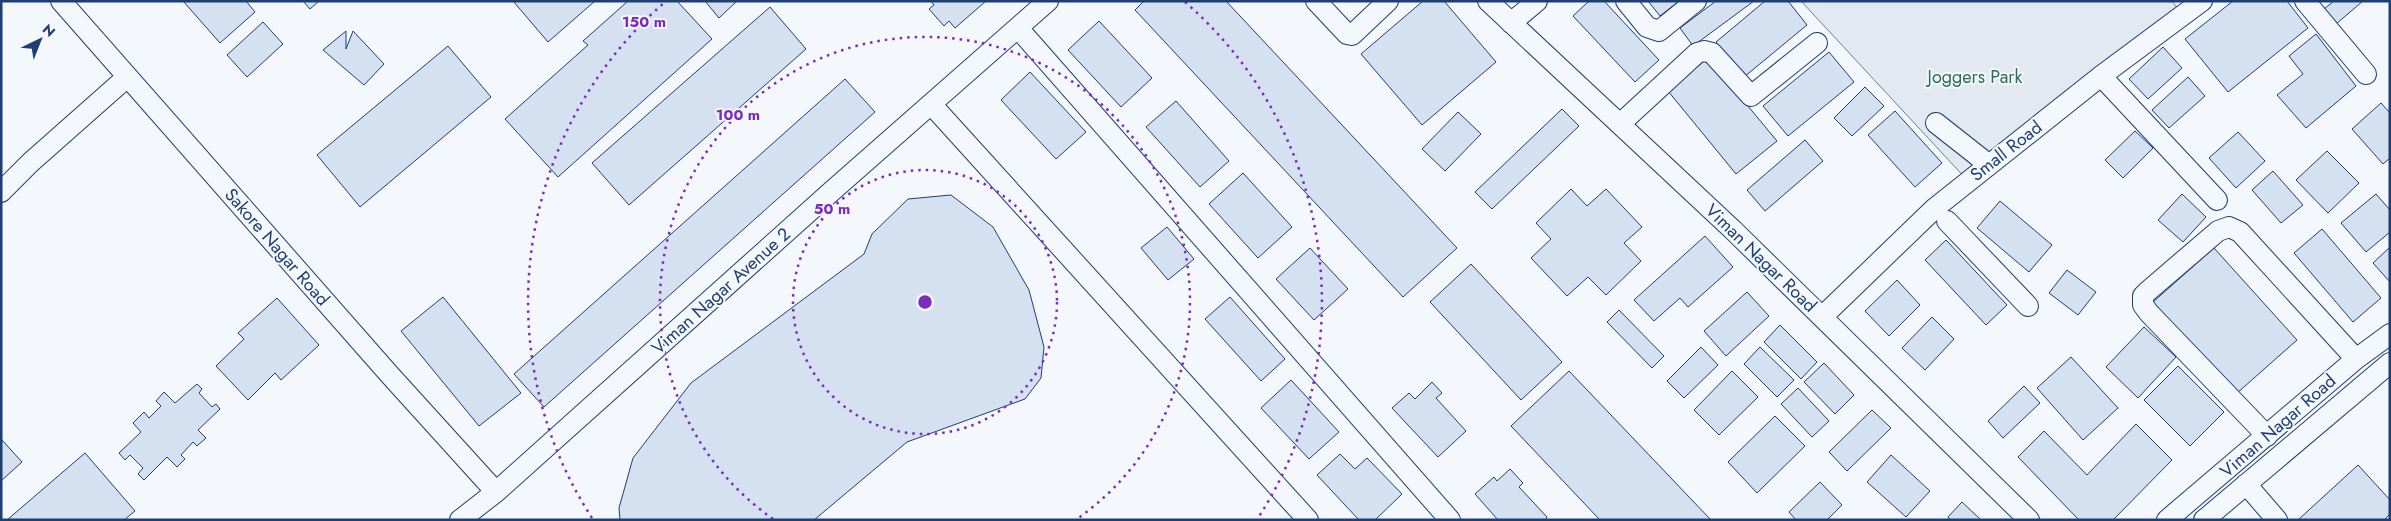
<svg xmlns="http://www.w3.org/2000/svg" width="2391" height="521" font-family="Jost,sans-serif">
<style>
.green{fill:#e3e9f0;stroke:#687fa3}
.building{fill:#d5e0f0;stroke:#1d3f73}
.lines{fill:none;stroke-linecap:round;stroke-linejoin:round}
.minor-casing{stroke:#1d3f73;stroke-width:22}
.minor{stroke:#f4f7fb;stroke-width:20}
.ring{fill:none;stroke:#7b2cbf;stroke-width:2.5;stroke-dasharray:2.5 5}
.labels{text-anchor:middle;stroke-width:4;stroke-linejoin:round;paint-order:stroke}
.park-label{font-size:18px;fill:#2c6c60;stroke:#f4f7fb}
.street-label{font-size:18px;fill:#1d3f73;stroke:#f4f7fb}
.centre{fill:#7b2cbf;stroke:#f4f7fb;stroke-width:2.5}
.ring-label{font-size:15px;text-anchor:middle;font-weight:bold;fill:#7b2cbf;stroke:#f4f7fb;stroke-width:4;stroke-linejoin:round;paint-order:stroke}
</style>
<rect width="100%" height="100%" fill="#f4f7fb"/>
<path class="green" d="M1801 1H2172L2178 9 1968 181Z"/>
<path class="building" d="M183 1H246L255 12 220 43Z
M303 1H319L310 9Z
M513 1H595L548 42Z
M628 1H677L712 39 558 177 505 119 588 45 583 41Z
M705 1H737L719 18Z
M931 1H986L955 28 949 21 944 26 929 9 934 5Z
M1144 1H1226L1457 248 1403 297 1135 10Z
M1423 1H1444L1496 62 1422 125 1361 54Z
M1589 1H1604L1659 60 1635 82 1573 16Z
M1648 1H1679L1660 16Z
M1716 1H1754L1693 46 1680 28Z
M1765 1H1788L1807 25 1744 77 1716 42Z
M2233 1H2287L2308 28 2228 92 2185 39Z
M2334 1H2363L2336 24 2324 9Z
M770 7 806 49 629 205 592 163Z
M1099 21 1152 78 1121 107 1068 50Z
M263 22 283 44 247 77 227 55Z
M346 31V49L353 31 384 64 364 85 323 50Z
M2316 34 2356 86 2306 128 2277 95 2303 74 2289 56Z
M448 46 491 97 360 207 317 155Z
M2163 47 2182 68 2148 99 2129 79Z
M1829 52 1854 82 1788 136 1763 106Z
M1708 58 1777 141 1736 174 1668 91Z
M1030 72 1086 132 1056 159 1001 100Z
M2188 77 2205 96 2169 128 2152 110Z
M845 79 875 112 544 407 514 374Z
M1865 87 1884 106 1852 136 1834 118Z
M1176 101 1229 161 1200 187 1146 127Z
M2381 103 2390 113V158L2383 164 2352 129Z
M1562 109 1579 126 1492 209 1475 192Z
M1895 111 1942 163 1915 187 1868 135Z
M1458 112 1481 134 1445 171 1422 149Z
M2135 131 2153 148 2123 178 2105 160Z
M2238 132 2265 161 2236 188 2209 158Z
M1805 140 1823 161 1765 211 1747 190Z
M2327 151 2359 183 2328 213 2296 180Z
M2273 171 2303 205 2281 223 2252 190Z
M1243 173 1292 227 1258 258 1209 204Z
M1571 189 1587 206 1606 189 1642 227 1624 243 1641 261 1606 295 1588 277 1567 296 1531 258 1551 239 1536 223Z
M2182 194 2206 217 2183 242 2158 220Z
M2376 194 2390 210V232L2366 252 2341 223Z
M951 195 993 227 1029 290 1044 347 1041 378 1025 399 907 442 814 520H620L619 508 633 458 691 383 864 254 872 234 908 199Z
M2000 201 2052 245 2029 272 1977 228Z
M1167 227 1194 259 1168 280 1141 248Z
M2322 229 2381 298 2353 322 2294 253Z
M1705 236 1733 267 1688 307 1680 298 1654 321 1634 300Z
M1946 240 2007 305 1986 325 1925 260Z
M2390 247V282L2373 263Z
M1310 248 1348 289 1314 320 1276 279Z
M2214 248 2297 340 2236 394 2153 302Z
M1471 264 1562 362 1521 400 1430 302Z
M2067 270 2096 292 2078 315 2049 293Z
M1897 280 1920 305 1889 336 1865 311Z
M1747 292 1769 316 1726 356 1704 331Z
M443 297 521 393 479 426 401 331Z
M1230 297 1285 359 1261 381 1205 319Z
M277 298 319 345 281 380 275 373 248 400 216 366 244 339 238 333Z
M1619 310 1664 356 1652 368 1607 322Z
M1932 317 1954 339 1925 370 1902 348Z
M1780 325 1817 362 1801 379 1764 342Z
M2144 327 2176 357 2138 398 2106 367Z
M1701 347 1718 365 1684 398 1667 381Z
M1760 347 1794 380 1777 397 1744 364Z
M2071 357 2118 408 2083 440 2037 388Z
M1824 363 1854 395 1835 414 1804 382Z
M2178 366 2224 412 2190 446 2144 400Z
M1569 371 1711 520H1600L1511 426Z
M1732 371 1758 397 1719 435 1694 410Z
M1291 380 1339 432 1309 459 1261 408Z
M1432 382 1442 393 1436 398 1466 431 1438 457 1392 408 1409 393 1415 399Z
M197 384 202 389 199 393 212 407 216 404 220 409 198 430 206 438 197 446 193 442 181 455 185 459 177 467 167 457 144 480 138 474 143 468 130 455 125 460 119 453 141 432 133 423 144 412 149 418 161 406 156 401 164 392 175 403Z
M2024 386 2040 403 2003 438 1988 421Z
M1798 388 1829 421 1812 437 1781 404Z
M1872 410 1891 428 1847 471 1829 452Z
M1775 416 1805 446 1757 493 1728 462Z
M2136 424 2172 460 2113 520H2079L2018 457 2044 431 2087 475Z
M1 439 22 462 1 481Z
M85 453 135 511 124 520H7Z
M1340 454 1355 469 1367 458 1402 494 1375 520H1359L1317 475Z
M1891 455 1930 491 1906 517 1867 482Z
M2358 465 2390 500V514L2384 520H2298Z
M1510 469 1523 483 1519 487 1547 517 1545 520H1498L1475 494 1494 477 1497 481Z
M1820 482 1842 505 1827 520H1796L1789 512Z
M1962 502 1981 520H1950L1948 517Z"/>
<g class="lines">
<g class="minor-casing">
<path id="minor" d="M61 1 389 374 496 492
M1316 1 1347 34 1352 35 1388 1
M1488 1 1733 230 2029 520
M1626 1 1647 27 1659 31 1696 1
M2305 1 2366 74
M1511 23 1537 1
M1018 28 1450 520
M2101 76 2217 200
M931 104 1308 520
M1936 123 1988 164
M1620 124 1697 53 1704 51 1712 53 1751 96 1817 43
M1 192 31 162 126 78
M1947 221 2028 306
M1822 317 1935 208 2101 76 2202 1
M2267 436 2149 313 2143 305V296L2148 291 2218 231 2229 227 2240 232 2356 359
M2246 484 2277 520
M460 520 496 492 832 191 1048 1
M2167 520 2356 359 2390 334
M2204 520 2390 363"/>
</g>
<use href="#minor" class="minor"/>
</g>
<g class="ring">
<circle cx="925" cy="302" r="132"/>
<path d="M773 519A265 265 0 1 1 1077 519"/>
<path d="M592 518A397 397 0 0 1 665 2M1185 2A397 397 0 0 1 1258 518"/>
</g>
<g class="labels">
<g class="park-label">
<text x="1975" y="83">Joggers Park</text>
</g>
<g class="street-label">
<text transform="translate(2006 151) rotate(-38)" y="6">Small Road</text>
<text transform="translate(277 247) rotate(49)" y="6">Sakore Nagar Road</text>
<text transform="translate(1761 258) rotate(44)" y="6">Viman Nagar Road</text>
<text transform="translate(721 291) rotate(-42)" y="6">Viman Nagar Avenue 2</text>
<text transform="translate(2278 426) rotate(-41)" y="6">Viman Nagar Road</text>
</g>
</g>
<circle cx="925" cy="302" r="8" class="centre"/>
<g class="ring-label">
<text x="644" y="27">150 m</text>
<text x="738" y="120">100 m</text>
<text x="832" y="214">50 m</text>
</g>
<rect width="2391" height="521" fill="none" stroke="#1d3f73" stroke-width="5"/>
<g transform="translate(40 40) rotate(43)" stroke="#f4f7fb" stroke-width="4" paint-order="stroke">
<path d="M0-4L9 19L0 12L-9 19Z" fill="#1d3f73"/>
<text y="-8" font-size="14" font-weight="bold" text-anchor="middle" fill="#1d3f73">N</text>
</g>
</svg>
